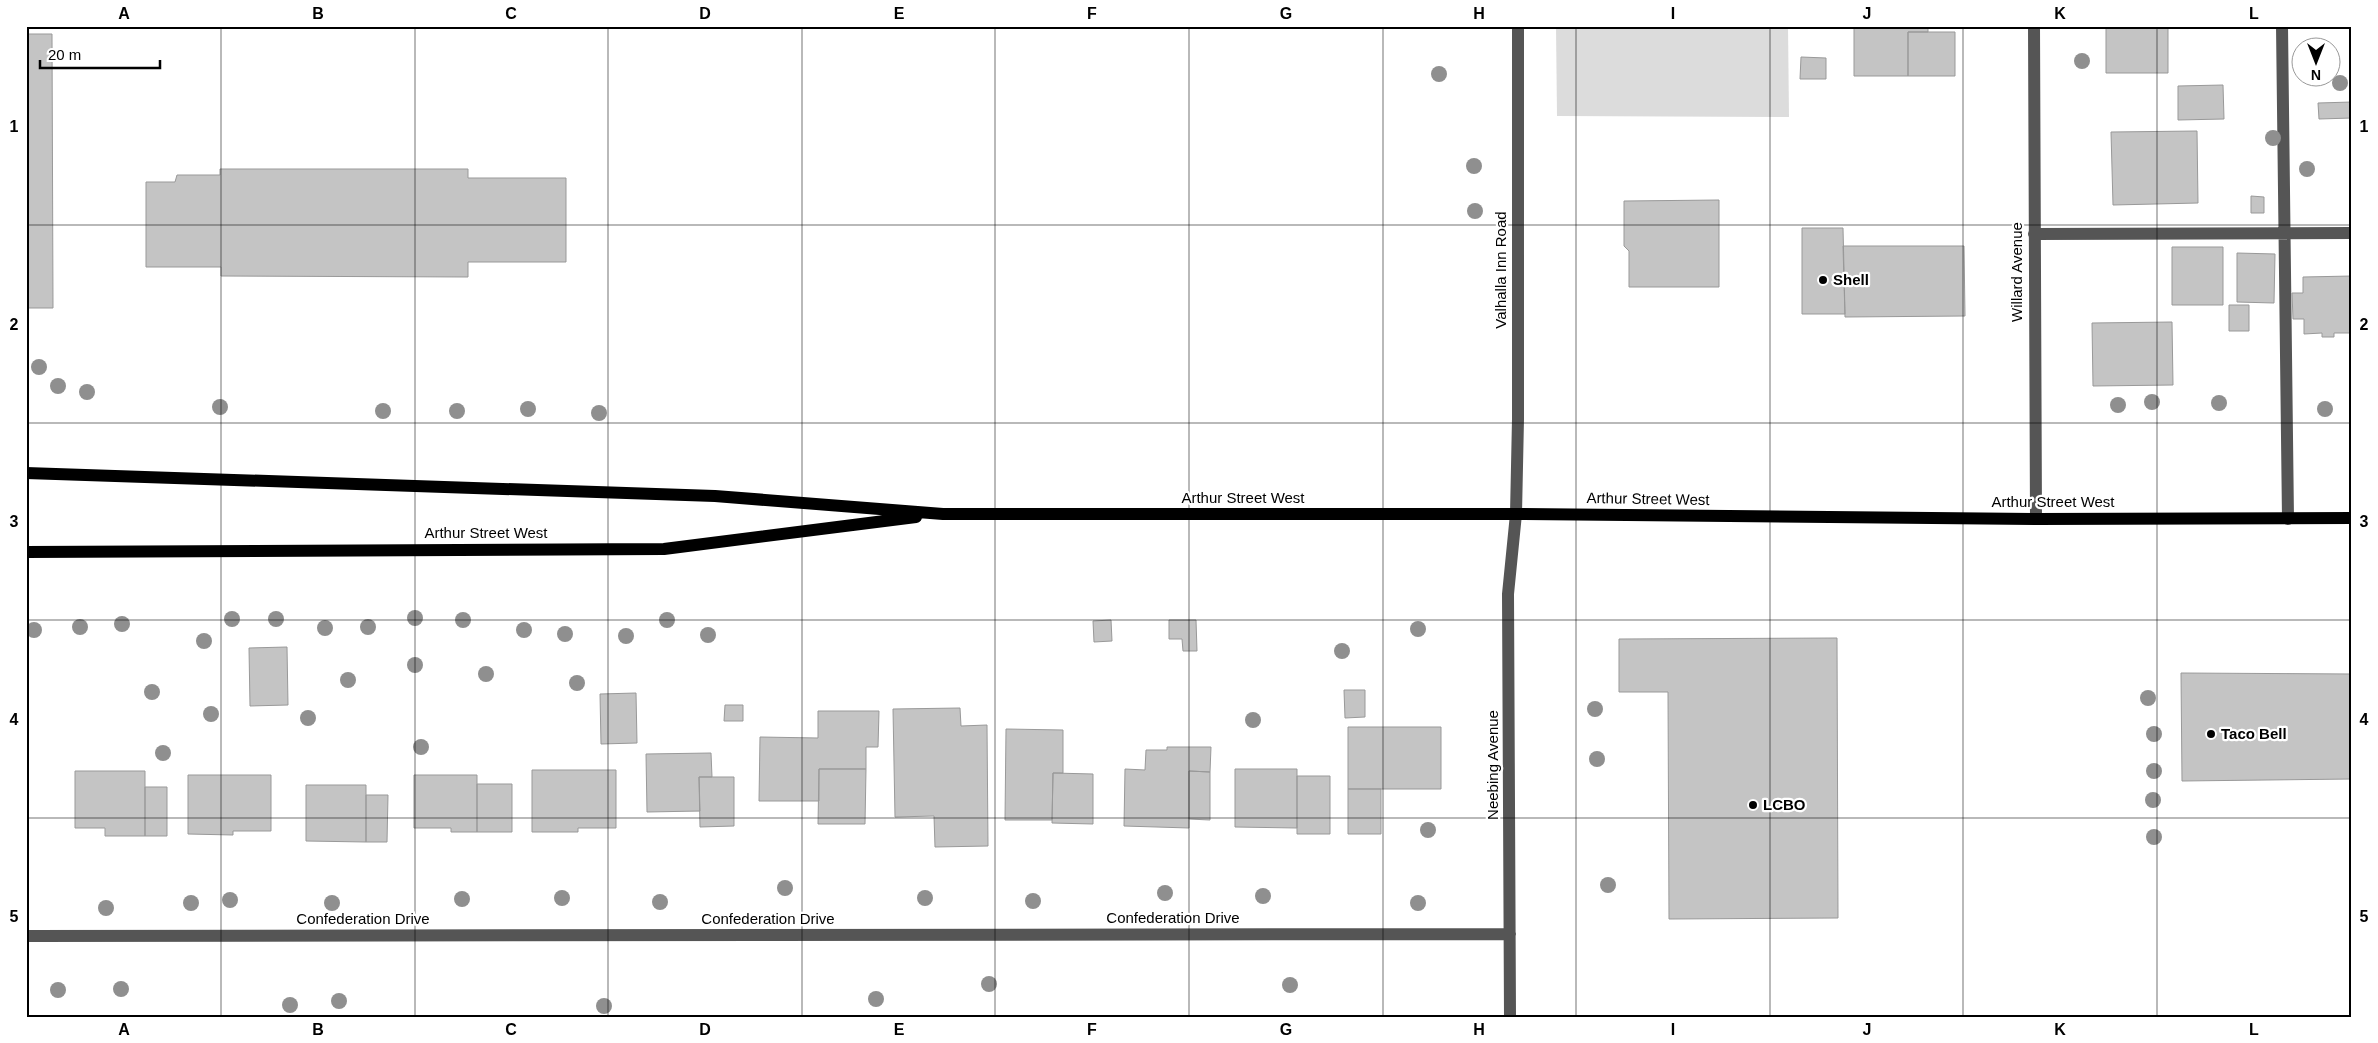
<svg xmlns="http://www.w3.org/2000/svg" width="2378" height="1043" font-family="Arial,sans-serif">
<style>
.green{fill:#dcdcdc}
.building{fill:#c4c4c4;stroke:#999}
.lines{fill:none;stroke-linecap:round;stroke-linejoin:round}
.minor{stroke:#555;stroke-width:12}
.major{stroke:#000;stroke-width:12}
.tree{fill:#8f8f8f}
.grid{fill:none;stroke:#000;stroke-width:1;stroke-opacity:0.55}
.poi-dot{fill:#000;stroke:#fff;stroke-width:2}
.labels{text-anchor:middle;stroke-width:4.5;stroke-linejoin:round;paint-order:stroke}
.street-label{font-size:15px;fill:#000;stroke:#fff}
.poi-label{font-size:15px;font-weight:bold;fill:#000;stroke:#fff;text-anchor:start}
.neatline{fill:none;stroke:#000;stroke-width:2}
.grid-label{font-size:16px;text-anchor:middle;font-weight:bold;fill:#000}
</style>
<rect width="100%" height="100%" fill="#fff"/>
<path class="green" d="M1556 26H1788L1789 117 1557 116Z"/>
<path class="building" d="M1854 26H1928V32H1908V76H1854Z
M2106 26H2168V73H2106Z
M1908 32H1955V76H1908Z
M26 34H52L53 308H26Z
M1801 57 1826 58V79H1800Z
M2223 85 2224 119 2178 120V86Z
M2352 102V118L2319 119 2318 103Z
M2197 131 2198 203 2113 205 2111 132Z
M220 169H468V178H566V262H468V277L221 276V267H146V182H175L177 175H220Z
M2251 196 2264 197V213H2251Z
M1719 200V287H1629V251L1624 246V201Z
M1802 228H1843L1845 314H1802Z
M1843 246H1964L1965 316 1845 317Z
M2172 247H2223V305H2172Z
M2237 253 2275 254 2274 303 2237 302Z
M2352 276V333H2334V337H2322V333L2304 334V319H2293L2292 293H2303V277Z
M2229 305H2249V331H2229Z
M2172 322 2173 385 2093 386 2092 323Z
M1111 620 1112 641 1094 642 1093 621Z
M1169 620H1196L1197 651H1183L1182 639H1169Z
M1837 638 1838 918 1669 919 1668 692H1619V639Z
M287 647 288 705 250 706 249 648Z
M2181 673 2352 674V779L2182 781Z
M1344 690H1365V717L1345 718Z
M636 693 637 743 601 744 600 694Z
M725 705H743V721H724Z
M960 708 961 726 987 725 988 846 935 847 934 816 895 817 893 709Z
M818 711H879L878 747H866V769H819V801H759L760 737 818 738Z
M1348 727H1441V789H1348Z
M1006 729 1063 730V773H1053L1052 820H1005Z
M1167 747H1211L1210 772 1189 771V828L1124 826 1125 769 1145 770 1146 750H1167Z
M711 753 712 777H699L700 811 647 812 646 754Z
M819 769H866L865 824H818Z
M1235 769H1297V828L1235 827Z
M532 770H616V828H578V832H532Z
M75 771H145V836H105V828H75Z
M1189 771 1210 772V820L1189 819Z
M1053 773 1093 774V824L1052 823Z
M188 775H271V831H233V835L188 834Z
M414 775H477V832H451V828H414Z
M1297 776H1330V834H1297Z
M699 777H734V826L700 827Z
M477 784H512V832H477Z
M306 785H366V842L306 841Z
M145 787H167V836H145Z
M1348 789H1381V834H1348Z
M366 795H388L387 842H366Z"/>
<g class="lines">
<path class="minor" d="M2034 26 2036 519
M2282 26 2288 519
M2034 234 2352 233
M26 936 1510 934
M1510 1017 1508 594 1516 514 1518 419V26"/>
<path class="major" d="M26 473 715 496 943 514H1516L2036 519 2352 518
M26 552 664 549 916 517"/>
</g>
<g class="tree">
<circle cx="2082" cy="61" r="8"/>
<circle cx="1439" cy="74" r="8"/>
<circle cx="2340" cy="83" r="8"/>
<circle cx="2273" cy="138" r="8"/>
<circle cx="1474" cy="166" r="8"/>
<circle cx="2307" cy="169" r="8"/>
<circle cx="1475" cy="211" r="8"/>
<circle cx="39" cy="367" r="8"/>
<circle cx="58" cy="386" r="8"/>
<circle cx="87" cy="392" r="8"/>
<circle cx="2152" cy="402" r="8"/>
<circle cx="2219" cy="403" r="8"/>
<circle cx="2118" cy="405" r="8"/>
<circle cx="220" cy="407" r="8"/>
<circle cx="528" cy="409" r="8"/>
<circle cx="2325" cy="409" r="8"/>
<circle cx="383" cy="411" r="8"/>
<circle cx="457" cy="411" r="8"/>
<circle cx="599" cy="413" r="8"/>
<circle cx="415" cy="618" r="8"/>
<circle cx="232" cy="619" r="8"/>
<circle cx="276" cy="619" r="8"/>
<circle cx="463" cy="620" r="8"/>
<circle cx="667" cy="620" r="8"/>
<circle cx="122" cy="624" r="8"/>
<circle cx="80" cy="627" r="8"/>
<circle cx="368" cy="627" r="8"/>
<circle cx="325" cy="628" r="8"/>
<circle cx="1418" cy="629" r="8"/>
<circle cx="34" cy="630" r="8"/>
<circle cx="524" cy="630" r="8"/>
<circle cx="565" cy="634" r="8"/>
<circle cx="708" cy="635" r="8"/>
<circle cx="626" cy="636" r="8"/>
<circle cx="204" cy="641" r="8"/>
<circle cx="1342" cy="651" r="8"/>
<circle cx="415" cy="665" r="8"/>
<circle cx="486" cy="674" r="8"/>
<circle cx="348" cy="680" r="8"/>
<circle cx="577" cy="683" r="8"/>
<circle cx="152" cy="692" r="8"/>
<circle cx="2148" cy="698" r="8"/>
<circle cx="1595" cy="709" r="8"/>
<circle cx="211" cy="714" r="8"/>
<circle cx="308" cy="718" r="8"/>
<circle cx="1253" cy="720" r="8"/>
<circle cx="2154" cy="734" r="8"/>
<circle cx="421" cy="747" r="8"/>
<circle cx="163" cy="753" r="8"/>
<circle cx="1597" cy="759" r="8"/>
<circle cx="2154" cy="771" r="8"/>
<circle cx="2153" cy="800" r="8"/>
<circle cx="1428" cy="830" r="8"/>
<circle cx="2154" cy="837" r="8"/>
<circle cx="1608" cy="885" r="8"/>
<circle cx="785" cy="888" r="8"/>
<circle cx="1165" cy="893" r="8"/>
<circle cx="1263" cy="896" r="8"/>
<circle cx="562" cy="898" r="8"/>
<circle cx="925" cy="898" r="8"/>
<circle cx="462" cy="899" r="8"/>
<circle cx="230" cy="900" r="8"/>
<circle cx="1033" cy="901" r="8"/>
<circle cx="660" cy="902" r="8"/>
<circle cx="191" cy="903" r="8"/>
<circle cx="332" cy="903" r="8"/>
<circle cx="1418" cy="903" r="8"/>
<circle cx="106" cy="908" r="8"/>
<circle cx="989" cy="984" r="8"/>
<circle cx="1290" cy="985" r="8"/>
<circle cx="121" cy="989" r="8"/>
<circle cx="58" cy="990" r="8"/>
<circle cx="876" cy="999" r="8"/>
<circle cx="339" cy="1001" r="8"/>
<circle cx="290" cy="1005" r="8"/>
<circle cx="604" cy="1006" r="8"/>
</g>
<path class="grid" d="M221 26V1017M415 26V1017M608 26V1017M802 26V1017M995 26V1017M1189 26V1017M1383 26V1017M1576 26V1017M1770 26V1017M1963 26V1017M2157 26V1017M26 225H2352M26 423H2352M26 620H2352M26 818H2352"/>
<g class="poi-dot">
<circle cx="1823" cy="280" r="5"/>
<circle cx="2211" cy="734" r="5"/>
<circle cx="1753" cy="805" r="5"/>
</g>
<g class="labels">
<g class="street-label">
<text transform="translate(1501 270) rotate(-90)" y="5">Valhalla Inn Road</text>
<text transform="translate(2017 272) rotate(-90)" y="5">Willard Avenue</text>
<text x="1243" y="503">Arthur Street West</text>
<text transform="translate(1648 499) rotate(1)" y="5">Arthur Street West</text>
<text x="2053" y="507">Arthur Street West</text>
<text x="486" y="538">Arthur Street West</text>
<text transform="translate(1493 765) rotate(-90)" y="5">Neebing Avenue</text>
<text x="1173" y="923">Confederation Drive</text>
<text x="363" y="924">Confederation Drive</text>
<text x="768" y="924">Confederation Drive</text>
</g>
<g class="poi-label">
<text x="1833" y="285">Shell</text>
<text x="2221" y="739">Taco Bell</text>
<text x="1763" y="810">LCBO</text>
</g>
</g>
<rect width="2378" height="1043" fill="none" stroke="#ffffff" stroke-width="55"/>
<g transform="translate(2316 62) rotate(180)"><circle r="24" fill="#ffffff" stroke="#999999"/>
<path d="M0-4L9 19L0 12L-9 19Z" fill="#000000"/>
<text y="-8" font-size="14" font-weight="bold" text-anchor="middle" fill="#000000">N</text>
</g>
<path d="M40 60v8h120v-8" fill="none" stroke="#000000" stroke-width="2.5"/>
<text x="48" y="60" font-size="15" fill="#000000" stroke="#ffffff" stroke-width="4" paint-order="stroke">20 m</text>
<rect x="28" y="28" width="2322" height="988" class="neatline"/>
<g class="grid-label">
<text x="124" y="19">A</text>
<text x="318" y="19">B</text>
<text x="511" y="19">C</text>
<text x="705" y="19">D</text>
<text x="899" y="19">E</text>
<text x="1092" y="19">F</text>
<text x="1286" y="19">G</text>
<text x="1479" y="19">H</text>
<text x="1673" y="19">I</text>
<text x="1867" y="19">J</text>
<text x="2060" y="19">K</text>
<text x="2254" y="19">L</text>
<text x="14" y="132">1</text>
<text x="2364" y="132">1</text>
<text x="14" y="330">2</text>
<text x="2364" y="330">2</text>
<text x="14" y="527">3</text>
<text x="2364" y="527">3</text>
<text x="14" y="725">4</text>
<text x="2364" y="725">4</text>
<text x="14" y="922">5</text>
<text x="2364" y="922">5</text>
<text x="124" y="1035">A</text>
<text x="318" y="1035">B</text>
<text x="511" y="1035">C</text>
<text x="705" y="1035">D</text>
<text x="899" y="1035">E</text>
<text x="1092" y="1035">F</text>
<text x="1286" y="1035">G</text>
<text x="1479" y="1035">H</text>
<text x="1673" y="1035">I</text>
<text x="1867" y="1035">J</text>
<text x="2060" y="1035">K</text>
<text x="2254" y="1035">L</text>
</g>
</svg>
